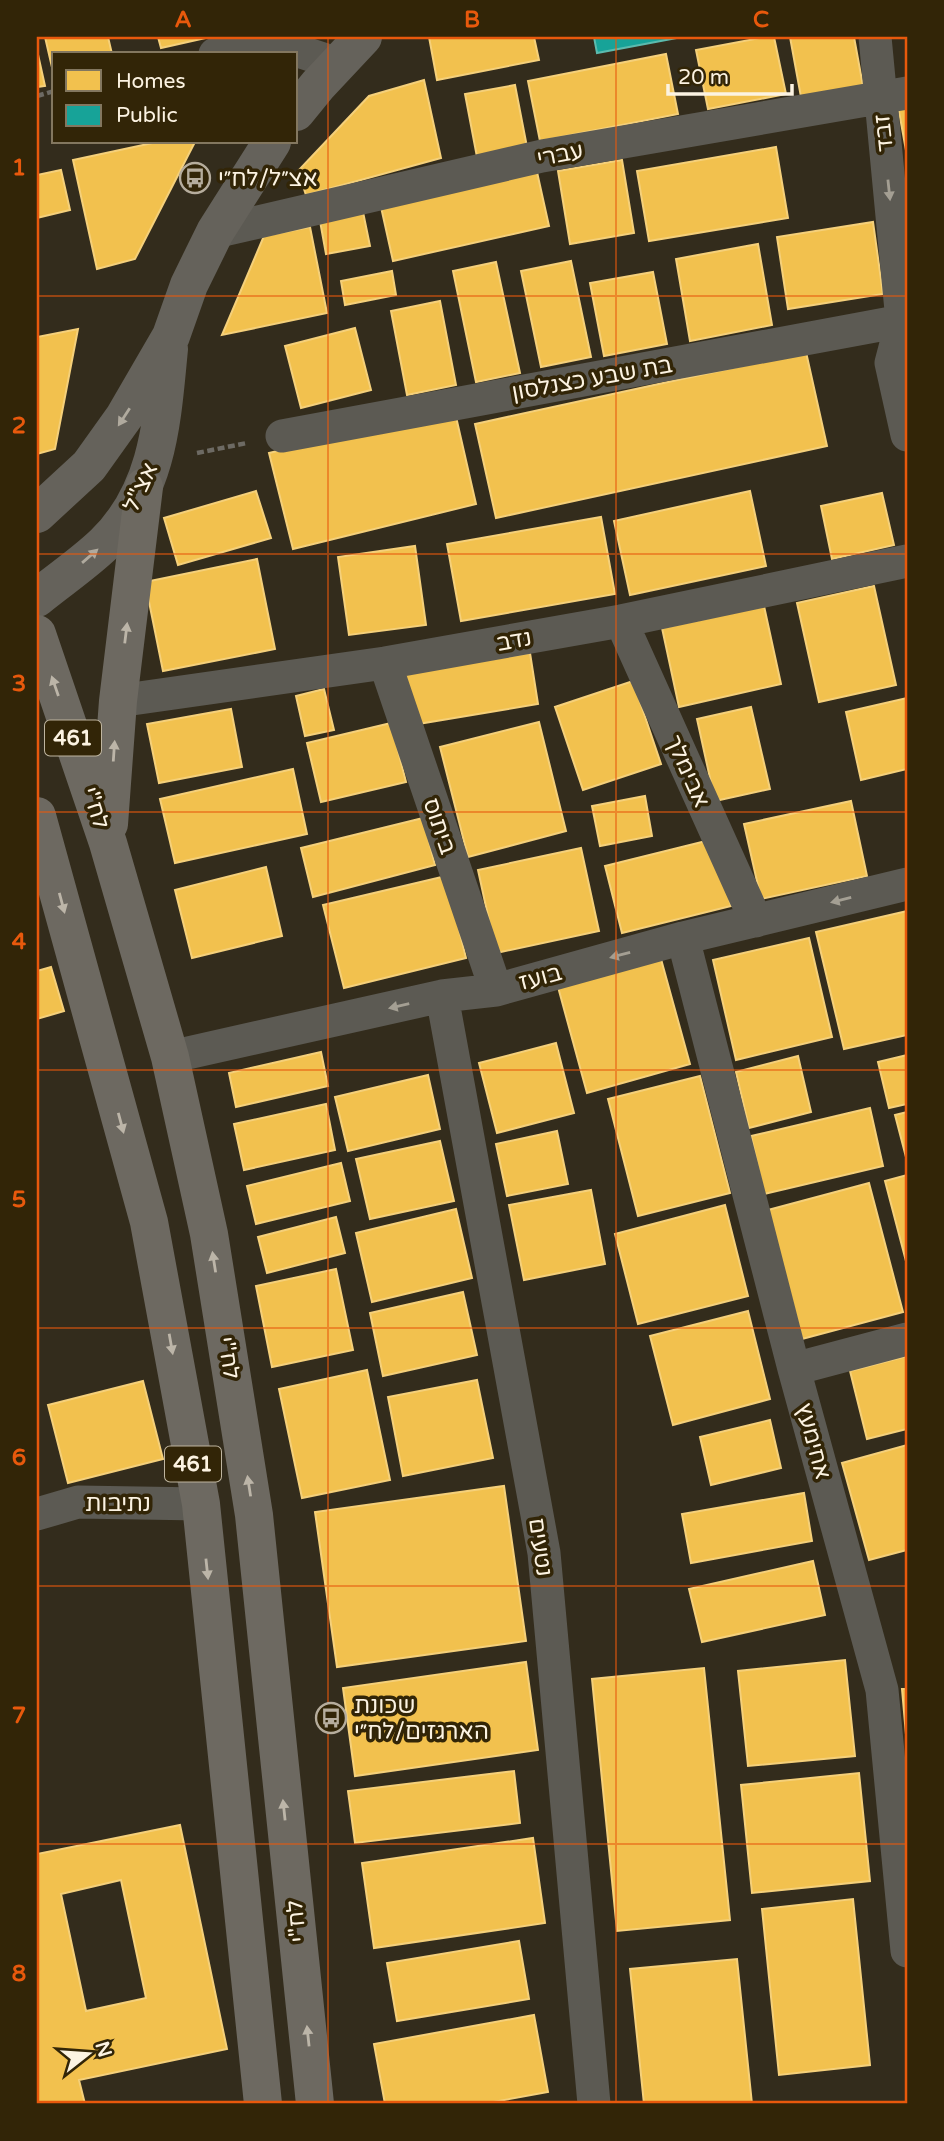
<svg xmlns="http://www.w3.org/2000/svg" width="944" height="2141" font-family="'Varela Round',Heebo,sans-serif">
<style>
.homes{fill:#f2c14e;stroke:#f5d07a;stroke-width:2;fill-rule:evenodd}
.public{fill:#17a398;stroke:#5cbbae;stroke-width:2}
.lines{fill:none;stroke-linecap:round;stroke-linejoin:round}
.path{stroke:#6d6a63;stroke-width:4.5;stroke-dasharray:7 3.5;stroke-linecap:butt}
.street{stroke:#5c5a53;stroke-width:33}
.secondary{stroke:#65625b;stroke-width:38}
.primary{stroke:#6d6961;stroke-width:38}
.oneway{fill:#a49f93}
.oneway2{fill:#b0aa9e}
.oneway3{fill:#bcb5a8}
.grid{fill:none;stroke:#e8590c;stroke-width:2;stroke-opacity:0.55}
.labels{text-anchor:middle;stroke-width:7;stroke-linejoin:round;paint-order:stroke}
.shield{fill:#322507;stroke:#bfb5a0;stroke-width:2}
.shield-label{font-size:21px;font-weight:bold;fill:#fcf3e2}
.street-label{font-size:23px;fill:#fcf3e2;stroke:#322507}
.poi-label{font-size:23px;fill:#fcf3e2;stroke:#322507;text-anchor:start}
.neatline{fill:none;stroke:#e8590c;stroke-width:2.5}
.grid-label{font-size:23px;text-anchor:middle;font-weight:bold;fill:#e8590c}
</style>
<rect width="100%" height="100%" fill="#332c1c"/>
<path class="homes" d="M45 37H108L112 54H54V76Z
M158 37H210L161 48Z
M429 37H534L539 60 437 80Z
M765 37H774L786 94 708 109 696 50Z
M790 37H854L863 86 801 97Z
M37 50 45 86 37 87Z
M666 54 678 114 540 141 528 81Z
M424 80 441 158 306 195 298 171 369 96Z
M515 85 527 147 477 157 465 94Z
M907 104V156L898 106Z
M157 142H195L135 259 97 269 73 160Z
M776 147 788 218 649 241 637 171Z
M622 160 634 233 570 244 558 171Z
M61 170 70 210 37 218V175Z
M537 172 549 226 393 261 381 207Z
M363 212 370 246 326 254 320 221Z
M873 222 883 294 788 309 777 237Z
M310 227 327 313 222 335 264 236Z
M758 244 772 325 690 341 676 259Z
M571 261 591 357 541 367 521 271Z
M496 262 520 373 476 382 453 271Z
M392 271 396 295 345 305 341 281Z
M653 272 667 344 604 356 590 283Z
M440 301 456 385 407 395 391 311Z
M355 328 371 390 301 408 285 346Z
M78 329 55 449 37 454V337Z
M806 352 827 446 496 518 475 424Z
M454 408 476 504 293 549 269 453Z
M256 491 271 538 178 565 164 518Z
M750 491 766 566 630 595 614 521Z
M882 493 894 545 832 559 821 506Z
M601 517 615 594 461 621 447 544Z
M415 546 426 625 349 635 338 557Z
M257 559 275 649 163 671 145 582Z
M874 586 896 685 819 702 797 603Z
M764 606 781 684 679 707 662 628Z
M530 653 538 704 412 725 403 674Z
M633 681 661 764 583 790 555 707Z
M324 689 334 730 305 736 296 696Z
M907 698V769L861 780 846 712Z
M751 707 770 789 715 801 697 719Z
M231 709 242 767 159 783 147 724Z
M539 722 566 831 468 857 440 747Z
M391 723 406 782 321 802 307 743Z
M293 769 307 834 175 863 160 799Z
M645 796 652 836 600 846 592 806Z
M851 801 867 876 761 899 744 824Z
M423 818 435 865 313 897 301 848Z
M714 839 731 906 622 933 605 866Z
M581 848 599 931 496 953 478 870Z
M266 867 282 936 192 958 175 890Z
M446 876 466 958 344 988 323 905Z
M907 911V1035L844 1049 816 932Z
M809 938 832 1037 736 1060 713 960Z
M661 959 690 1064 587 1093 558 987Z
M51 967 64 1011 37 1019V971Z
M556 1043 574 1113 497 1133 479 1063Z
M321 1052 328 1086 236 1107 229 1073Z
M907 1055V1104L889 1108 878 1062Z
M798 1056 811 1112 749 1128 736 1072Z
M428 1075 440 1129 348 1151 335 1097Z
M700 1076 730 1193 638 1216 608 1099Z
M326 1104 335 1150 244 1170 234 1124Z
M870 1108 883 1166 764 1194 751 1136Z
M907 1112V1161L895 1115Z
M557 1131 568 1184 507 1196 496 1144Z
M440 1141 454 1201 370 1219 356 1159Z
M341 1163 350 1201 256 1224 247 1186Z
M907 1175V1265L885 1181Z
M869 1183 903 1312 802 1339 768 1210Z
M591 1190 605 1264 524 1280 509 1205Z
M725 1205 748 1296 638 1324 615 1234Z
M456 1209 472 1278 372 1302 356 1233Z
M336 1217 345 1253 267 1273 258 1237Z
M336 1269 353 1350 272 1367 256 1286Z
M463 1292 477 1355 383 1376 370 1313Z
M748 1311 770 1399 673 1425 650 1336Z
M907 1356V1429L867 1439 850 1371Z
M367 1370 390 1480 302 1498 279 1389Z
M477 1380 493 1458 403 1476 388 1397Z
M143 1381 163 1459 68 1483 48 1405Z
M770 1420 781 1468 711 1485 700 1437Z
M907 1445V1550L869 1560 842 1463Z
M504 1486 526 1641 337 1667 315 1512Z
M804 1493 812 1541 691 1563 682 1514Z
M813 1561 825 1615 702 1642 689 1589Z
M845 1660 855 1756 748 1766 738 1671Z
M526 1662 538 1750 355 1776 343 1688Z
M704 1668 730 1920 617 1931 592 1679Z
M902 1689H907V1746Z
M514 1771 520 1823 355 1843 348 1791Z
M859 1773 870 1881 752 1893 741 1785Z
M180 1825 227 2049 79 2080 85 2104H37V1854ZM121 1880 146 1998 86 2011 61 1894Z
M533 1838 545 1923 374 1948 362 1863Z
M853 1899 870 2065 779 2075 762 1909Z
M519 1941 529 1999 397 2021 387 1963Z
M737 1959 752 2104H644L630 1969Z
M534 2015 548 2092 482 2104H385L374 2044Z"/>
<path class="public" d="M594 37H682L597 53Z"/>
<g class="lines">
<path class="path" d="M37 96 54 91
M197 453 247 443"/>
<path class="street" d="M875 37 902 321 891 363 907 435
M215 54 274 43 338 64
M215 232 542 156 907 93
M282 436 907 320
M621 621 756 921
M385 663 496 990
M118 701 385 663 621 621 907 561
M683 938 794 1369 882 1690 907 1951
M442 996 544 1553 594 2104
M170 1057 442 996 496 990 683 938 907 884
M794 1369 907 1339
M37 1514 78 1502 201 1504"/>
<path class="secondary" d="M296 112 318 85 363 37
M37 514 89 466 124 417 171 336 189 285 215 232 272 142
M37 598C59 580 83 564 104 544 159 491 162 420 169 349"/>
<path class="primary" d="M37 634 108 843 170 1057 209 1234 254 1515 315 2104
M37 816 149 1222 201 1504 263 2104
M109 824 118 701 144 487"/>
</g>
<defs><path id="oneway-solid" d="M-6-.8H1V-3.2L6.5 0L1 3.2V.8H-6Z" transform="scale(1.75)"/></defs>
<g class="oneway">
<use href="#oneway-solid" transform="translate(889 190) rotate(84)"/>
<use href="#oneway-solid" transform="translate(841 900) rotate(166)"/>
<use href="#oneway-solid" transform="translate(620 955) rotate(165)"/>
<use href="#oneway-solid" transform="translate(399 1006) rotate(167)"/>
</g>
<g class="oneway2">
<use href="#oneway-solid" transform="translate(124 417) rotate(123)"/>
<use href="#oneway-solid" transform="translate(90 556) rotate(-41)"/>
</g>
<g class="oneway3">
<use href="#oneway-solid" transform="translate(126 633) rotate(-83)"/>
<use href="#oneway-solid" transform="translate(55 686) rotate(-109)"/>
<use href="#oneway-solid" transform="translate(114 751) rotate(-86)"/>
<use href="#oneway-solid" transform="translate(62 903) rotate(75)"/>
<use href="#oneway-solid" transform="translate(121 1123) rotate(75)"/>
<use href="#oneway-solid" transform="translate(214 1262) rotate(-99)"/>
<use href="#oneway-solid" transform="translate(171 1344) rotate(80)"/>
<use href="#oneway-solid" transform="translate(249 1486) rotate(-99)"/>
<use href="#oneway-solid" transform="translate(207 1569) rotate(84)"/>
<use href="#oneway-solid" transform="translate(284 1810) rotate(-96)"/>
<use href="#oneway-solid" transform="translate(308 2036) rotate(-96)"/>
</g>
<path class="grid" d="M328 37V2104M616 37V2104M37 296H907M37 554H907M37 812H907M37 1070H907M37 1328H907M37 1586H907M37 1844H907"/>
<defs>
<g id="bus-ring" transform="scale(1.575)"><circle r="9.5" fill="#322507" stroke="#b6ad9d" stroke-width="1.5"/><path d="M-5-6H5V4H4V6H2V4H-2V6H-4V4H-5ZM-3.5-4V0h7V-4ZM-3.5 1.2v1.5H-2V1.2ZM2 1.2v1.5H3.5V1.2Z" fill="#b6ad9d"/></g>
</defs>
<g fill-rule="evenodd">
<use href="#bus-ring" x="195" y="178"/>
<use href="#bus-ring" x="331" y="1718"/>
</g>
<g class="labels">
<g class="shield">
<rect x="45" y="720.5" width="56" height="35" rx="5"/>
<rect x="165" y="1446.5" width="56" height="35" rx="5"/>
</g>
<g class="shield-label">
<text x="73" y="745">461</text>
<text x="193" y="1471">461</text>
</g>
<g class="street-label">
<text transform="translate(883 133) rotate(-96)" y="8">זבד</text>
<text transform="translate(560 154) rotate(-11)" y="8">עברי</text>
<text transform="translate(592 378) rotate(-10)" y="8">בת שבע כצנלסון</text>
<text transform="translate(140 487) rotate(-65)" y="8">אצ"ל</text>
<text transform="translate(514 640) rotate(-10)" y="8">נדב</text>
<text transform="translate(688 771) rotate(66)" y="8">אבימלך</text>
<text transform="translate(96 808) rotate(72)" y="8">לח"י</text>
<text transform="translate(440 826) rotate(71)" y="8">ביתוס</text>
<text transform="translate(540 977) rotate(-15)" y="8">בועז</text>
<text transform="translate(229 1358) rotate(81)" y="8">לח"י</text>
<text transform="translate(814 1441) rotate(75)" y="8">אחימעץ</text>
<text x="118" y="1511">נתיבות</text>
<text transform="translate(541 1547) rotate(82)" y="8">נטעים</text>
<text transform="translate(296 1921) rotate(-96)" y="8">לח"י</text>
</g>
<g class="poi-label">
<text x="218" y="186">אצ״ל/לח״י</text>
<text x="354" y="1713">שכונת<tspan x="354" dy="26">הארגזים/לח״י</tspan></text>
</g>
</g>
<rect width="944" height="2141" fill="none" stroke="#322507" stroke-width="77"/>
<rect x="52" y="52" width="245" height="91" fill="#322507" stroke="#83775f" stroke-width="2"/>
<rect x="66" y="70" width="35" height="21" fill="#f2c14e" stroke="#83775f" stroke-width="2"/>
<text x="116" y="88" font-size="21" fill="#fcf3e2">Homes</text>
<rect x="66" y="105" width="35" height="21" fill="#17a398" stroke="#83775f" stroke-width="2"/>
<text x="116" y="122" font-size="21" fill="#fcf3e2">Public</text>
<g transform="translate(88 2054) rotate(73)" stroke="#322507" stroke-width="5" paint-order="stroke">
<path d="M0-5L12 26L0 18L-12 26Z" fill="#fcf3e2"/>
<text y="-10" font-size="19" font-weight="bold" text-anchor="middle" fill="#fcf3e2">N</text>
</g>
<path d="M668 84v10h124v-10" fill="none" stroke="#fcf3e2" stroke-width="3.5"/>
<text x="678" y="84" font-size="21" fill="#fcf3e2" stroke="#322507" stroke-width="5" paint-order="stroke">20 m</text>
<rect x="38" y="38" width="868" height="2064" class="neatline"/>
<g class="grid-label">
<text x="183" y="27">A</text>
<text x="472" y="27">B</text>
<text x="761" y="27">C</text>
<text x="19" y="175">1</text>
<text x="19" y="433">2</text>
<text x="19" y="691">3</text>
<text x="19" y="949">4</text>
<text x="19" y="1207">5</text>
<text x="19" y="1465">6</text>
<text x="19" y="1723">7</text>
<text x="19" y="1981">8</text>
</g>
</svg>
